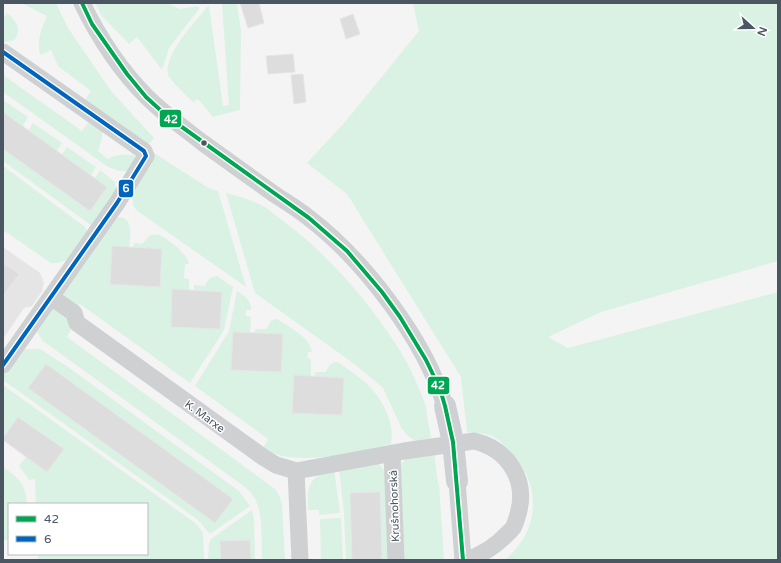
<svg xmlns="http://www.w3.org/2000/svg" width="781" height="563" font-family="'Varela Round',sans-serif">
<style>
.education{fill:#e6e5e6}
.green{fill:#d9f2e3}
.building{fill:#ddddde;stroke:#e5e6e7}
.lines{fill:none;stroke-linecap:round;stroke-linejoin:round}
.street{stroke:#ced0d2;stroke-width:17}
.secondary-bridge{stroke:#ced0d4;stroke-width:22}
.bus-1-casing{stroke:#fff;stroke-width:7}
.bus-2-casing{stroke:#fff;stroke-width:7}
.bus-1{stroke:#00a651;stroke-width:4}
.bus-2{stroke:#0065bd;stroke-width:4}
.bus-dot{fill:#4a5661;stroke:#fff;stroke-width:1.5}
.labels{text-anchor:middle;stroke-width:3;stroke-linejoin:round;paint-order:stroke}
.street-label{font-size:11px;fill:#4a5661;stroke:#fff}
.line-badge{stroke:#fff;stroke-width:1.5}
.badge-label{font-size:11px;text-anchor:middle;font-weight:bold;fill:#fff}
</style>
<rect width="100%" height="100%" fill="#f4f4f4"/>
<path class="education" d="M3 247 40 273 44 283 42 291 32 306 24 308 3 339Z"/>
<path class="green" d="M21 3H56L68 28 111 91 154 138 148 145 85 100 91 91 58 66 51 50 40 55C37 40 41 29 47 16Z
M95 3H167L180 9 198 6 199 9 169 48 162 70 137 37 129 44 101 15Z
M222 3H237L241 32 240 110 213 117 198 99 193 102C188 97 170 80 168 75 163 55 196 21 207 7L209 6 223 106 229 105Z
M413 3H778V261L601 312 548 337 568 348 778 292V560H504C512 555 516 549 521 542 541 513 535 477 511 452 505 446 499 439 492 436 484 433 475 433 467 432L461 377 347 194 307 163 345 122 419 31Z
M7 13C16 21 22 28 15 39L12 41 3 42V19Z
M3 75 82 131 90 120 102 129V138L98 151 108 159C117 154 123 154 133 155L136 158 128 171H120L108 167 3 92Z
M3 100 28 117 23 126 3 112Z
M33 123 62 143 57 151 28 131Z
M67 147 96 167 91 175 62 154Z
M3 149 90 211 107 187 95 178 100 170 115 182 117 194 92 226 3 161Z
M154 153 210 189 218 191 246 287 136 210 133 205 132 191Z
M3 166 85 227 88 232 67 260 58 263H51L3 230Z
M226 193C238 196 252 200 263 206 270 210 276 216 283 221 325 251 369 302 397 346 410 366 419 387 427 409L426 410 431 438 416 441 409 437 402 429 383 388 353 363 255 293Z
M121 217C134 221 130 237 129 247H112L111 284 160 287 162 249 134 247V243L142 244 150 235C153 235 157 234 160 235 169 240 187 253 189 264H185L184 278 189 279V290L172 289 171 327 220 329 222 292 194 290V285L205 286C208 279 210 277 217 276L233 287 224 330 190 383 80 304 76 309 62 300 61 289 114 218Z
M237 291C245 296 251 300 251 310H246V316L251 317 250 333 231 370 281 372 283 335 255 333V329H266L272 320 277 319C290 328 309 336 312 352H308L307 358 311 359V376H294L292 413 342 415 344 378 315 376V372H326C329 366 330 362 338 362 360 378 374 385 386 411 391 422 393 432 391 444 358 453 291 468 263 448L268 439 195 386 229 331Z
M53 309 64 311 73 326 67 337 275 489 280 497 282 505 285 560H262C261 540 264 514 254 497 252 493 248 490 245 487L43 341 37 332 36 324 44 313Z
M27 349H40L68 367 239 491 250 506 210 534 198 520 3 380V372L17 351Z
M3 385 195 523 203 532 204 560H38V554H147V504H36L35 479 29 480 19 466 26 457 47 472 64 449 19 417 3 438Z
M434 452 438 483 439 484 444 560H401L399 469 402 463 406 458Z
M378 463 387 474 391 560H346L344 513 339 469Z
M3 467C19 478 26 484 27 504H9V540H4Z
M334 469 340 513 319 515V510H308C307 484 309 477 334 469Z
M252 510 254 520 255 560H208L209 544 211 539Z
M341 518 343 560H321L320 519Z"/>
<path class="building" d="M240 3H259L264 23 248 28Z
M353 14 360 34 346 39 340 19Z
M293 54 295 72 268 74 266 56Z
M303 74 306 102 294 104 291 75Z
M3 112 107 187 90 211 3 149Z
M112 246 162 249 160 287 110 284Z
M3 263 19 274 3 296Z
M172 289 222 292 220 329 171 327Z
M233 332 283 334 281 372 231 370Z
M46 364 233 499 215 523 28 388Z
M294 375 344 378 342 415 292 413Z
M18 417 64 449 47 472 3 440V438Z
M380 492 382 560H352L350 493Z
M250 540 251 560H221L220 541Z"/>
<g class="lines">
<path class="street" d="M82 3C98 36 121 71 147 97 164 114 184 128 203 143 227 160 250 177 274 194 286 202 298 209 309 218 364 260 425 340 445 406
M3 52 144 151 146 156 117 203 3 365
M51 297 74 313 77 323 263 457 276 465 296 471 404 451 474 441C508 449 528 480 518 514 517 517 516 522 514 526 513 529 509 532 506 535 495 547 483 553 468 560
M392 453 396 560
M296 471 300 560
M457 481 463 560"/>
<path class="secondary-bridge" d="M445 406 453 442 457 481"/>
<g class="bus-1-casing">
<path id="bus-1" d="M82 3 92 24 127 74 146 97 168 117 309 218 347 251 382 292 400 317 426 360 440 389 445 406 453 442 463 560"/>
</g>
<g class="bus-2-casing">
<path id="bus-2" d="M3 52 144 151 146 156 117 203 3 365"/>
</g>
<use href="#bus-1" class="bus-1"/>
<use href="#bus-2" class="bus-2"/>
</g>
<circle class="bus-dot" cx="204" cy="143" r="3.5"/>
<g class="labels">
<g class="street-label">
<text transform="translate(205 416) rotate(36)" y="4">K. Marxe</text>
<text transform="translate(394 506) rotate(-92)" y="4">Krušnohorská</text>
</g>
</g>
<g class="line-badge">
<rect x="159" y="109" width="23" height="19" rx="4" fill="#00a651"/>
<rect x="118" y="179" width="16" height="19" rx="4" fill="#0065bd"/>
<rect x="427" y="376" width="23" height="19" rx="4" fill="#00a651"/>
</g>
<g class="badge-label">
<text x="171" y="123">42</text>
<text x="126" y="192">6</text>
<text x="438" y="389">42</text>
</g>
<rect width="781" height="563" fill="none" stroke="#4a5661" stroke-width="8"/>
<rect x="8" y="503" width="140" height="52" fill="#ffffff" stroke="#b7bbc0"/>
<rect x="16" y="516" width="20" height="6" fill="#00a651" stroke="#b7bbc0"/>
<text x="44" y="523" font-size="12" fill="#4a5661">42</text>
<rect x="16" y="536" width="20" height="6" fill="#0065bd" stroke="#b7bbc0"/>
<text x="44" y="543" font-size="12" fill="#4a5661">6</text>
<g transform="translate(753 28) rotate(111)" stroke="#ffffff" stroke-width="3" paint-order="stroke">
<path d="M0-3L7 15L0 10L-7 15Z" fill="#4a5661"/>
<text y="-6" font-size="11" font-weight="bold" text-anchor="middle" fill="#4a5661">N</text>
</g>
</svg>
